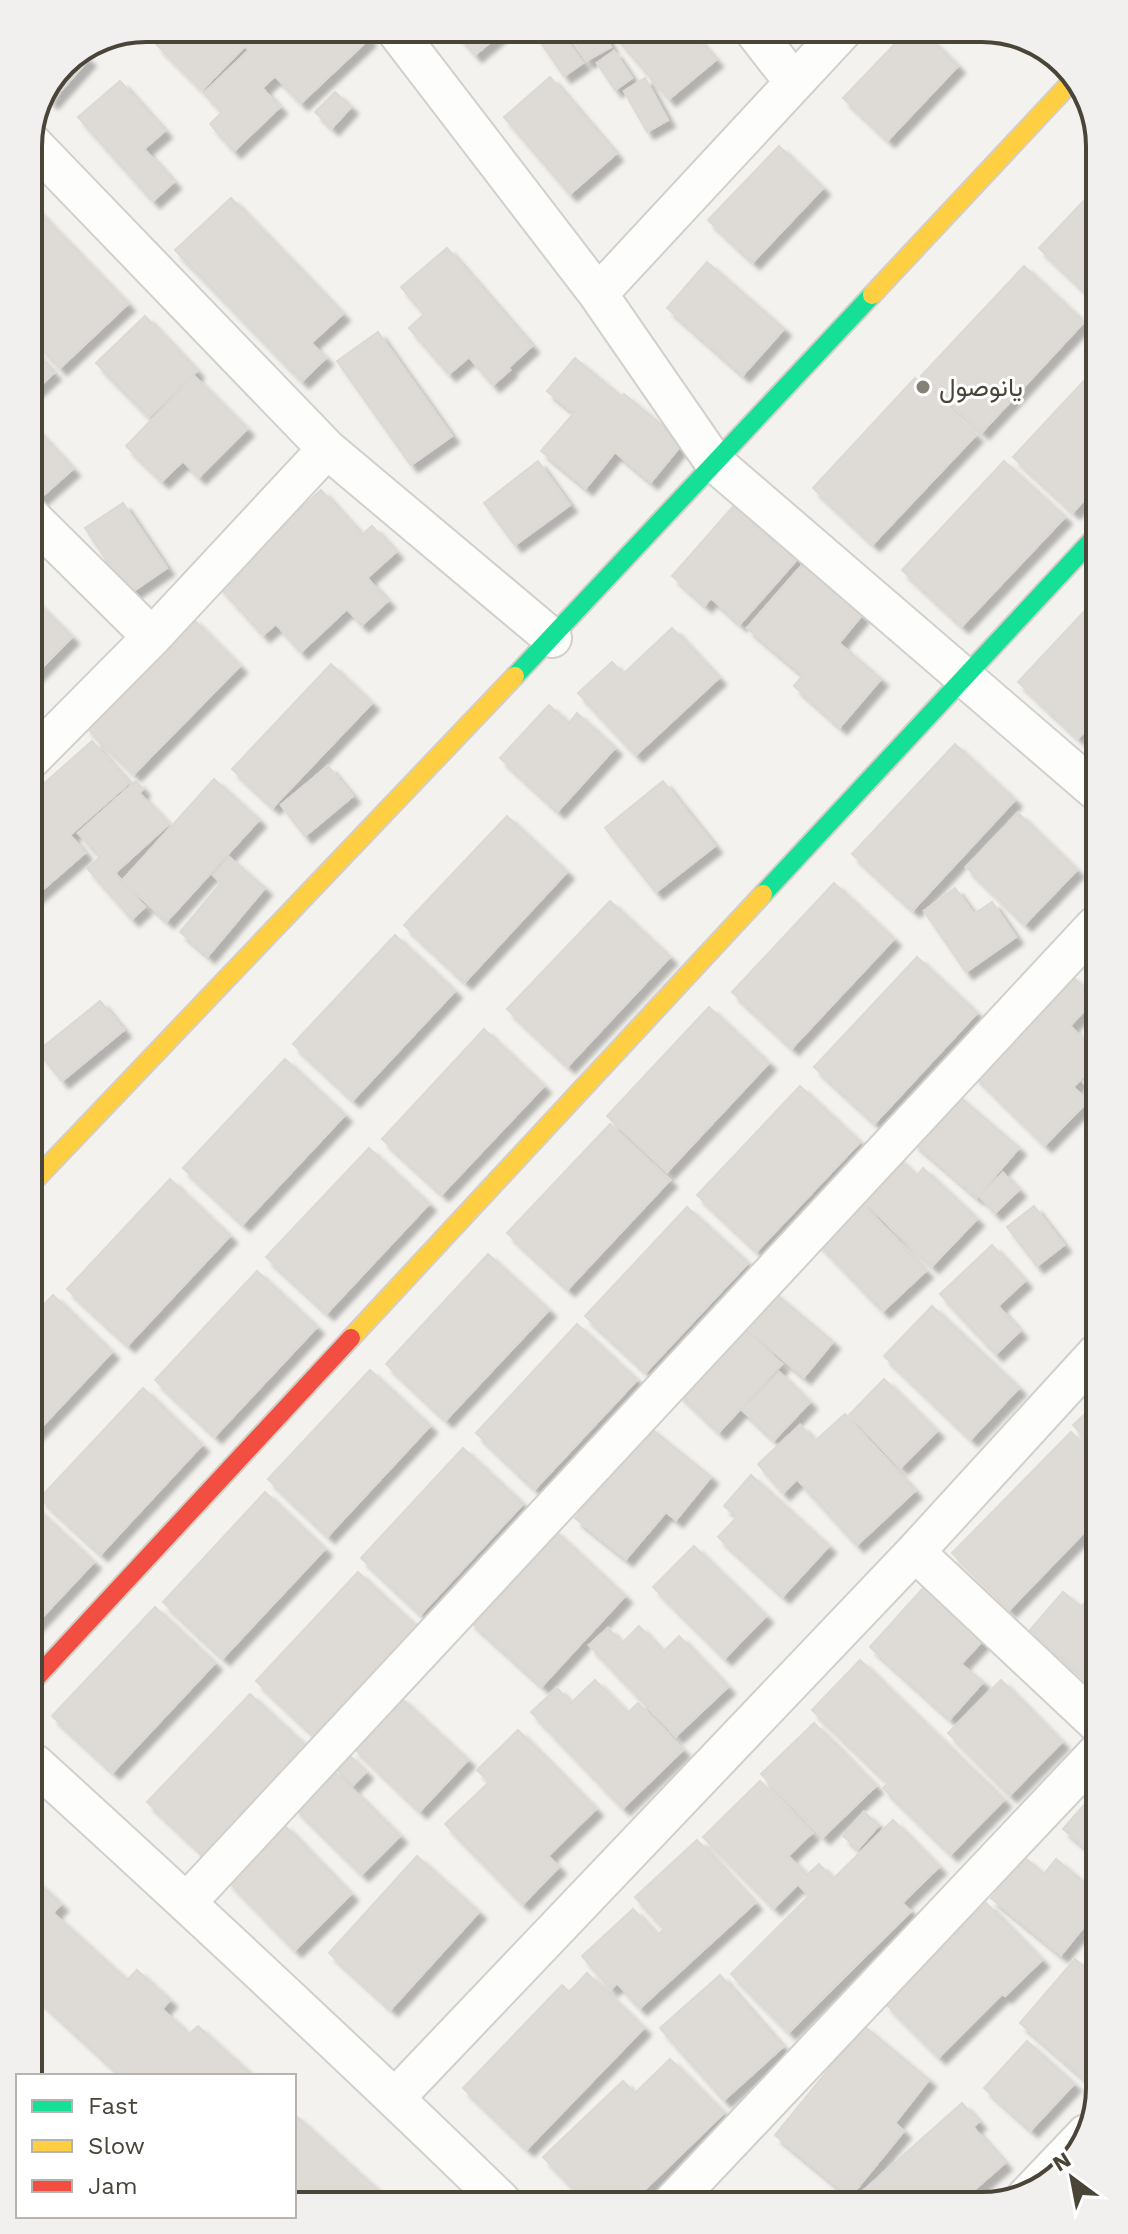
<svg xmlns="http://www.w3.org/2000/svg" width="1128" height="2234" font-family="'Work Sans',Vazirmatn,sans-serif">
<style>
.building{fill:#dedbd6;stroke:#dcd9d4;stroke-width:2;filter:url(#shadow)}
.lines{fill:none;stroke-linecap:round;stroke-linejoin:round}
.street-casing{stroke:#d2d0cb;stroke-width:42}
.fast-casing{stroke:#d3cfc5;stroke-width:22}
.slow-casing{stroke:#d3cfc5;stroke-width:22}
.jam-casing{stroke:#d3cfc5;stroke-width:22}
.street{stroke:#fdfdfc;stroke-width:38}
.fast{stroke:#16e098;stroke-width:18}
.slow{stroke:#ffcf43;stroke-width:18}
.jam{stroke:#f24e42;stroke-width:18}
.poi-dot{fill:#868178;stroke:#fff;stroke-width:3}
.labels{text-anchor:middle;stroke-width:6;stroke-linejoin:round;paint-order:stroke}
.poi-label{font-size:26px;fill:#4b4439;stroke:#fff;text-anchor:start}
.rim{fill:none;stroke:#4b4439;stroke-width:4}
</style>
<defs>
<filter id="shadow"><feDropShadow dx="7" dy="7" stdDeviation="2" flood-color="#0004"/></filter>
</defs>
<rect width="100%" height="100%" fill="#f4f2ee"/>
<path class="building" d="M172 28H224L244 47 202 90 156 44Z
M229 28H359L369 39 301 103 275 76 262 88 280 107 234 151 210 124 222 112 204 93 249 50Z
M452 28H507L475 55Z
M543 28H558L583 63 564 76 535 34Z
M582 28H601L611 47 586 61 571 34Z
M608 28H688L716 60 669 99Z
M910 28H919L958 66 888 140 843 98Z
M614 51 632 78 615 90 597 63Z
M83 54 89 59 51 102 47 98 63 62Z
M550 77 616 154 570 194 504 117Z
M645 78 668 120 647 132 624 91Z
M120 81 165 131 144 149 174 182 153 201 78 117Z
M335 92 351 107 332 128 315 112Z
M779 146 823 188 753 262 708 220Z
M1092 192V298L1039 248Z
M231 198 343 314 311 343 326 358 302 381 175 250Z
M28 201 128 304 60 368 29 335Z
M447 248 532 346 508 368 510 370 493 385 469 357 449 374 409 328 424 314 401 287Z
M707 262 784 329 743 375 667 308Z
M1024 266 1084 322 982 432 921 376Z
M145 316 197 371 149 417 96 363Z
M378 332 452 436 411 465 337 361Z
M29 346 54 373 29 396Z
M575 358 622 397 624 394 683 443 651 482 615 452 586 488 541 451 574 413 547 391Z
M1092 372 1093 491 1073 512 1013 457Z
M194 376 247 429 199 477 183 461 162 481 126 446Z
M915 378 976 435 873 544 813 488Z
M29 422 73 469 36 502 30 496Z
M538 461 570 505 515 545 484 503Z
M1004 461 1065 517 962 626 902 570Z
M321 490 362 535 372 526 396 552 367 578 388 601 362 625 347 609 301 652 276 624 263 635 217 584Z
M737 502 800 556 740 624 711 598 705 605 672 576Z
M123 503 167 568 129 594 85 528Z
M803 564 862 615 839 643 881 679 840 727 794 686 803 675 747 628Z
M30 596 72 637 31 679Z
M1093 602 1094 722 1078 738 1018 682Z
M192 618 240 666 134 774 85 726Z
M672 628 719 678 636 755 578 693 612 662 623 674Z
M331 664 372 703 273 807 232 769Z
M549 705 569 723 577 713 615 748 558 811 500 758Z
M92 741 129 783 70 835 85 853 32 899 31 795Z
M955 744 1015 800 913 910 852 854Z
M328 766 353 796 305 836 281 805Z
M214 779 259 820 167 921 122 881Z
M136 781 143 789 139 793 169 824 115 873 145 907 132 919 87 868 100 857 78 833Z
M663 781 715 846 656 892 605 828Z
M1018 813 1077 870 1025 924 966 867Z
M507 816 567 872 465 982 404 925Z
M229 857 265 888 208 956 180 932 221 883 213 875Z
M834 883 894 939 792 1048 732 992Z
M955 888 974 914 992 902 1016 937 966 972 924 911Z
M610 901 670 957 568 1066 507 1009Z
M395 935 455 991 353 1100 293 1044Z
M917 957 977 1013 875 1123 814 1067Z
M1071 975 1095 999 1070 1026 1095 1050V1065L1073 1087 1088 1101 1045 1145 973 1074Z
M100 1001 124 1030 62 1081 38 1051Z
M709 1007 769 1063 667 1172 607 1116Z
M484 1029 544 1086 442 1194 382 1139Z
M285 1059 345 1115 243 1224 183 1168Z
M1095 1070 1096 1096 1083 1082Z
M800 1086 860 1142 757 1251 697 1195Z
M955 1093 1019 1148 977 1197 913 1142Z
M610 1124 670 1180 568 1289 507 1233Z
M369 1148 429 1204 327 1313 266 1257Z
M896 1156 917 1176 923 1168 977 1219 932 1266 858 1196Z
M1003 1173 1019 1190 995 1213 979 1196Z
M170 1179 230 1236 128 1345 67 1289Z
M860 1201 926 1271 883 1311 816 1241Z
M1034 1206 1064 1245 1037 1266 1007 1227Z
M687 1207 748 1263 646 1372 585 1316Z
M992 1245 1025 1281 998 1306 1020 1331 996 1354 940 1294Z
M488 1254 549 1310 446 1420 386 1364Z
M257 1271 317 1327 215 1436 155 1380Z
M772 1291 833 1342 804 1377 743 1326Z
M53 1295 112 1352 34 1435 33 1316Z
M932 1306 1019 1388 971 1439 884 1356Z
M577 1324 637 1380 535 1489 476 1433Z
M741 1325 782 1364 719 1432 677 1392Z
M370 1370 430 1426 328 1536 268 1479Z
M779 1372 810 1402 774 1440 742 1410Z
M884 1379 937 1431 901 1467 849 1415Z
M143 1388 202 1445 101 1554 40 1498Z
M1097 1403V1450L1073 1425Z
M845 1414 915 1491 857 1545 797 1479 783 1493 758 1464 800 1425 815 1441Z
M649 1427 711 1477 676 1520 666 1512 626 1559 575 1518Z
M1071 1432 1097 1458V1519L1009 1610 952 1553Z
M463 1448 523 1504 421 1614 361 1558Z
M751 1475 829 1546 783 1596 718 1537 737 1517 724 1506Z
M265 1492 325 1549 223 1658 163 1602Z
M34 1506 94 1562 35 1625Z
M553 1529 625 1596 542 1686 469 1620Z
M694 1546 766 1616 725 1658 653 1587Z
M358 1572 418 1628 316 1737 256 1681Z
M926 1585 985 1638 961 1664 983 1682 950 1719 870 1647Z
M1098 1589V1689L1030 1630 1063 1592 1081 1607Z
M155 1607 215 1663 113 1772 52 1716Z
M639 1626 663 1652 679 1636 728 1687 676 1736 589 1645 608 1628 622 1643Z
M860 1660 1004 1800 951 1854 883 1788 888 1783 812 1710Z
M595 1680 628 1713 638 1703 683 1750 623 1808 531 1712 557 1688 571 1703Z
M1001 1680 1062 1742 1010 1795 948 1733Z
M250 1694 310 1750 208 1859 147 1802Z
M400 1697 468 1760 420 1811 353 1747Z
M814 1723 876 1786 823 1837 761 1774Z
M518 1730 596 1809 548 1856 559 1867 523 1904 445 1824 489 1782 477 1770Z
M347 1753 366 1772 353 1785 334 1767Z
M332 1769 400 1836 362 1874 294 1807Z
M760 1781 812 1833 788 1856 807 1875 819 1864 833 1879 893 1820 939 1867 902 1903 911 1911 789 2032 731 1974 809 1896 798 1884 774 1908 703 1837Z
M1099 1788V1859L1063 1829Z
M864 1812 879 1825 858 1849 843 1836Z
M283 1824 351 1894 295 1950 227 1880Z
M697 1840 755 1903 640 2008 617 1983 611 1989 582 1956 633 1909 657 1935 664 1929 635 1897Z
M417 1856 479 1912 391 2009 329 1953Z
M1024 1857 1044 1874 1056 1859 1099 1895V1908L1061 1955 991 1898Z
M36 1881 61 1904 53 1913 127 1980 137 1970 170 2000 162 2009 189 2034 198 2026 253 2076H122L36 1997Z
M986 1903 1042 1960 1005 1996 1002 1994 939 2057 885 2003Z
M1075 1959 1100 1980V2064L1086 2080 1020 2023Z
M587 1973 644 2028 527 2149 463 2088 562 1985 569 1992Z
M720 1975 783 2047 724 2100 660 2028Z
M864 2026 929 2080 895 2123 904 2131 850 2197 775 2135Z
M1027 2041 1074 2084 1031 2130 984 2088Z
M670 2059 724 2113 633 2201H586L543 2157 623 2081 635 2093Z
M962 2103 979 2122 973 2127 1005 2163 965 2198 854 2199Z
M294 2114 392 2203 294 2204Z"/>
<g class="lines">
<g class="street-casing">
<path id="street" d="M394 28 598 294 714 462 1094 789
M752 28 794 82
M28 139 327 449 552 638
M598 294 845 28
M30 516 152 637
M31 759 152 637 327 449
M915 1552 1098 1724
M35 1764C193 1908 349 2053 502 2202
M187 1902 1095 926
M395 2098 915 1552 1097 1353
M1026 2197 1086 2134
M674 2201 1098 1752"/>
</g>
<g class="fast-casing">
<path id="fast" d="M515 676 872 295
M763 894 1093 539"/>
</g>
<g class="slow-casing">
<path id="slow" d="M872 295 1074 79
M33 1182 515 676
M351 1338 763 894"/>
</g>
<g class="jam-casing">
<path id="jam" d="M35 1679 351 1338"/>
</g>
<use href="#street" class="street"/>
<use href="#fast" class="fast"/>
<use href="#slow" class="slow"/>
<use href="#jam" class="jam"/>
</g>
<circle class="poi-dot" cx="923" cy="387" r="8"/>
<g class="labels">
<g class="poi-label">
<text x="939" y="396">يانوصول</text>
</g>
</g>
<path d="M0 0H1128V2234H0ZM146 42H982A104 104 0 0 1 1086 146V2088A104 104 0 0 1 982 2192H146A104 104 0 0 1 42 2088V146A104 104 0 0 1 146 42Z" fill="#f1f0ef" fill-rule="evenodd"/>
<path class="rim" d="M146 42H982A104 104 0 0 1 1086 146V2088A104 104 0 0 1 982 2192H146A104 104 0 0 1 42 2088V146A104 104 0 0 1 146 42Z"/>
<rect x="16" y="2074" width="280" height="144" fill="#ffffff" stroke="#b7b4b0" stroke-width="2"/>
<rect x="32" y="2100" width="40" height="12" fill="#16e098" stroke="#b7b4b0" stroke-width="2"/>
<text x="88" y="2114" font-size="24" fill="#4b4439">Fast</text>
<rect x="32" y="2140" width="40" height="12" fill="#ffcf43" stroke="#b7b4b0" stroke-width="2"/>
<text x="88" y="2154" font-size="24" fill="#4b4439">Slow</text>
<rect x="32" y="2180" width="40" height="12" fill="#f24e42" stroke="#b7b4b0" stroke-width="2"/>
<text x="88" y="2194" font-size="24" fill="#4b4439">Jam</text>
<g transform="translate(1072 2178) rotate(328)" stroke="#ffffff" stroke-width="6" paint-order="stroke">
<path d="M0-6L14 30L0 20L-14 30Z" fill="#4b4439"/>
<text y="-12" font-size="22" font-weight="bold" text-anchor="middle" fill="#4b4439">N</text>
</g>
</svg>
